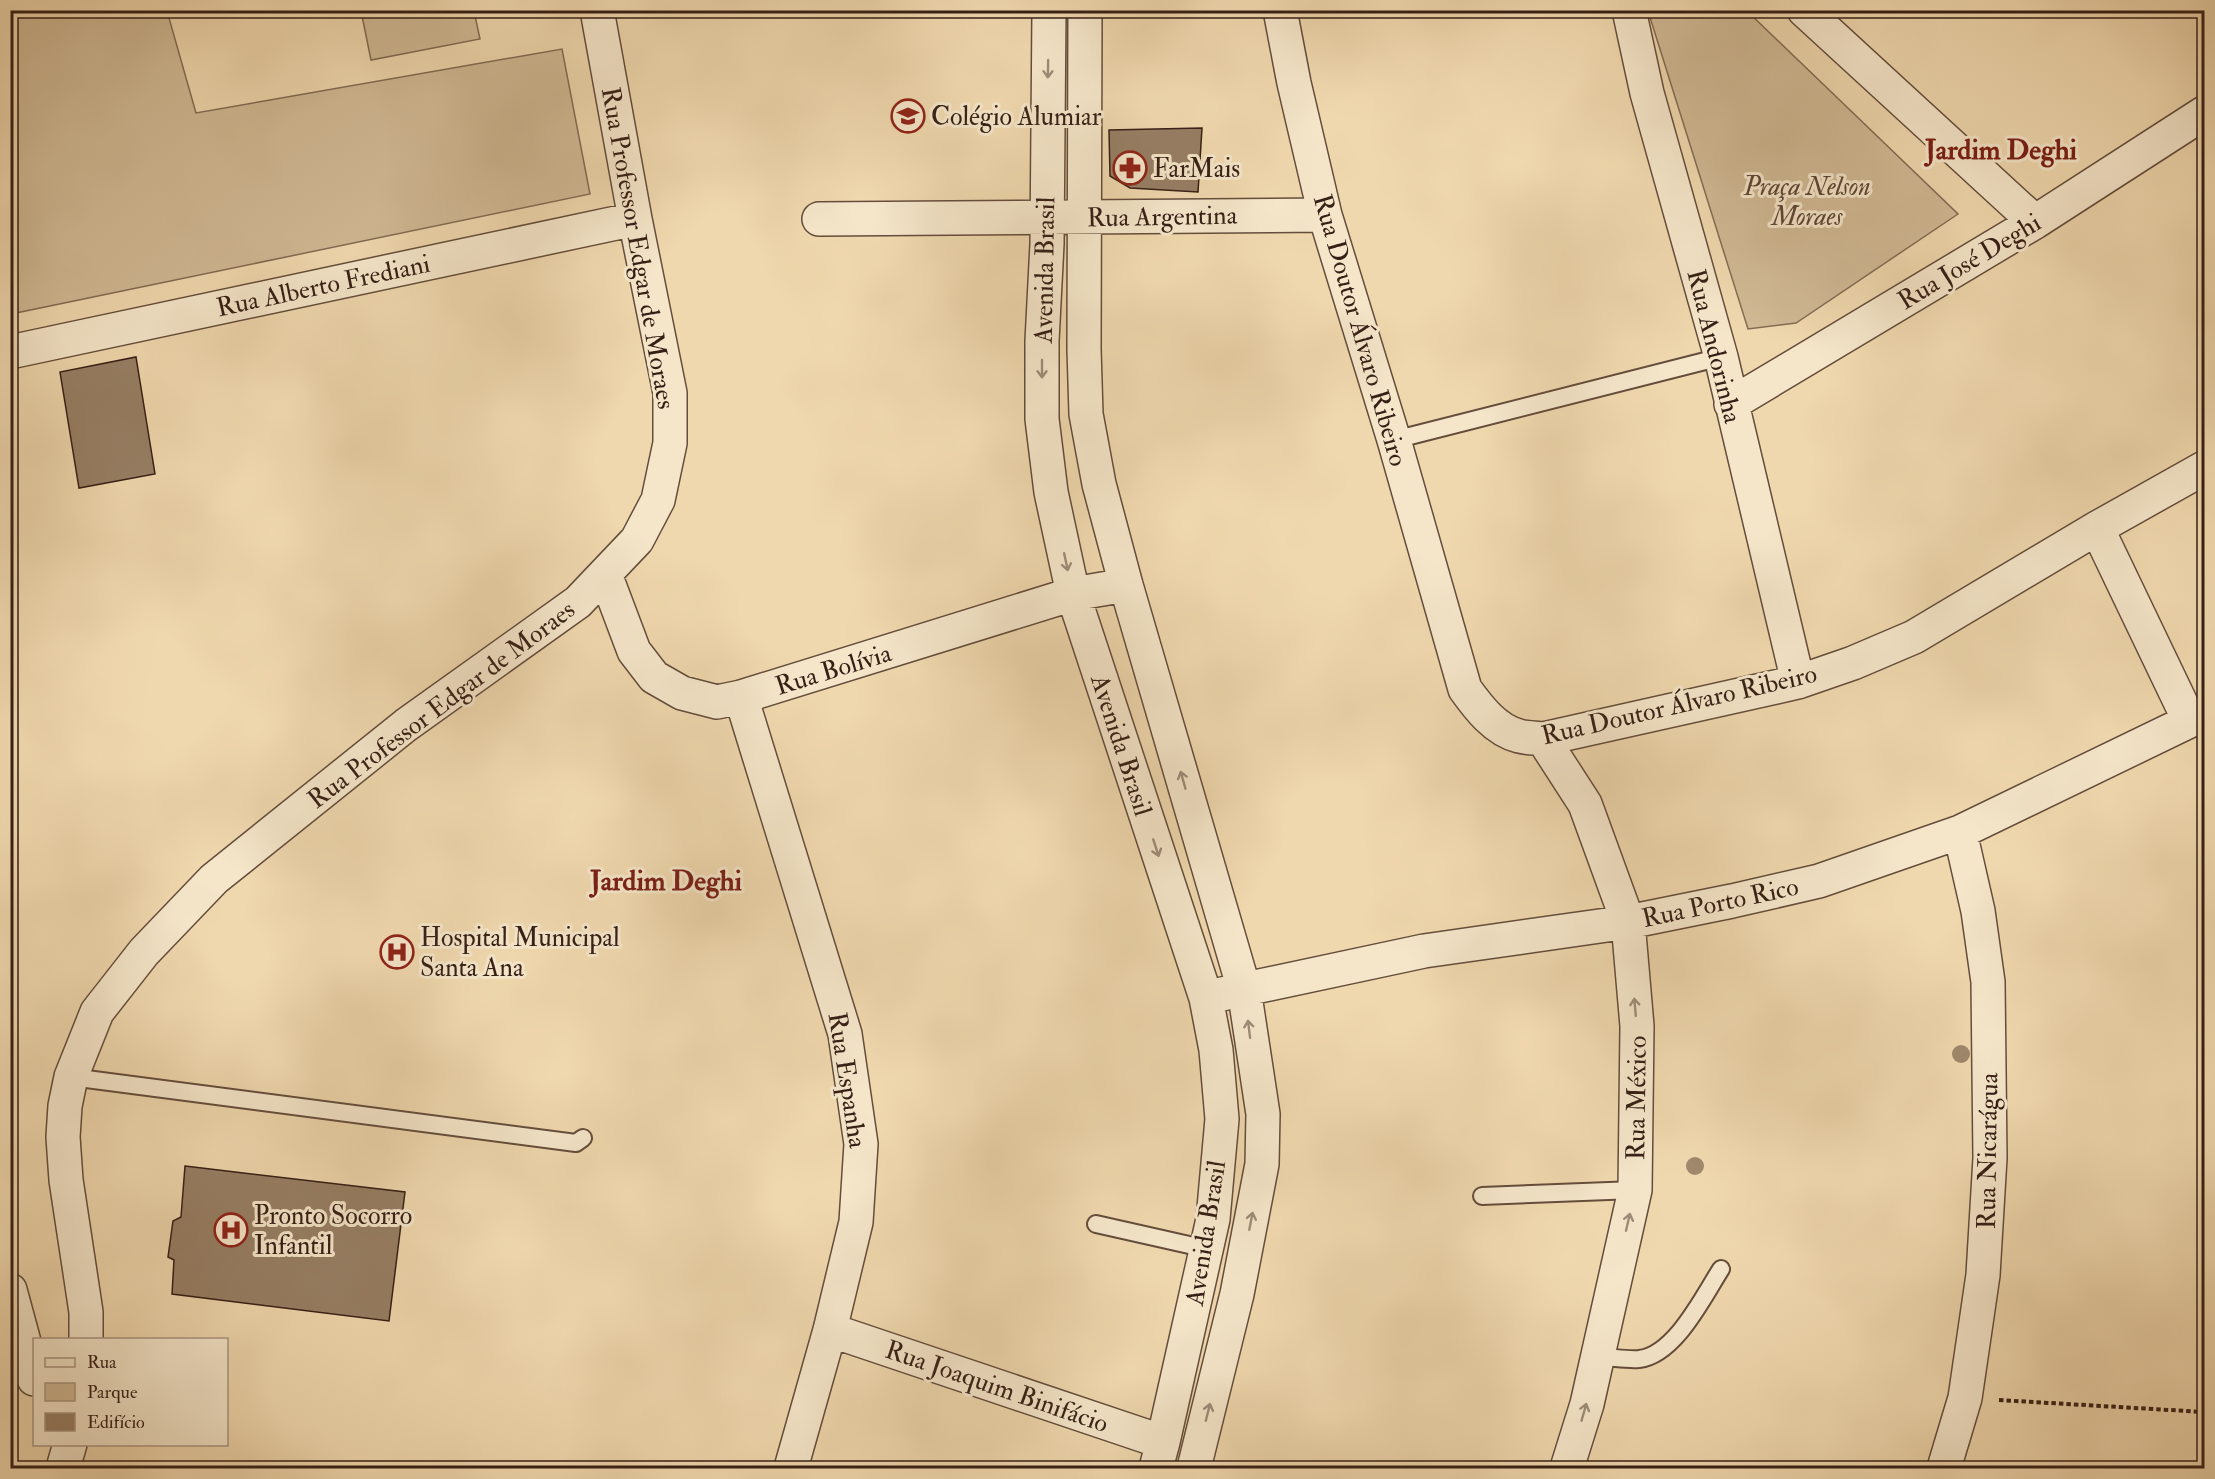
<svg xmlns="http://www.w3.org/2000/svg" width="2215" height="1479" font-family="'IM FELL Double Pica',serif">
<style>
.green{fill:#d0b994;stroke:#836c55;stroke-width:1.5}
.building{fill:#977f65;stroke:#361f16;stroke-width:1.5}
.lines{fill:none;stroke-linecap:round;stroke-linejoin:round}
.lane-casing{stroke:#644d3c;stroke-width:20}
.street-casing{stroke:#644d3c;stroke-width:36}
.path{stroke:#361f16;stroke-width:4;stroke-dasharray:4.5 3;stroke-linecap:butt}
.lane{stroke:#f5e6ca;stroke-width:16}
.street{stroke:#f5e6ca;stroke-width:33}
.tree{fill:#9f886c}
.oneway{stroke:#9f8c79}
.labels{text-anchor:middle;stroke-width:6;stroke-linejoin:round;paint-order:stroke}
.poi-label{font-size:26px;fill:#361f16;stroke:#f5e6ca;text-anchor:start}
.park-label{font-size:26px;font-style:italic;fill:#5c4636;stroke:#f5e6ca}
.street-label{font-size:26px;fill:#361f16;stroke:#f5e6ca}
.quarter-label{font-size:28px;font-weight:bold;fill:#7a1f14;stroke:#f5e6ca}
</style>
<rect width="100%" height="100%" fill="#f0d8ae"/>
<filter id="stains"><feTurbulence type="fractalNoise" baseFrequency=".00333" numOctaves="4"/><feColorMatrix values="0 0 0 0 .2 0 0 0 0 .09 0 0 0 0 .02 0 0 0 .5 -.17"/></filter>
<radialGradient id="worn" r=".72"><stop offset=".6" stop-color="#630" stop-opacity="0"/><stop offset="1" stop-color="#630" stop-opacity=".3"/></radialGradient>
<path class="green" d="M11 10 167 11 196 113 562 49 590 194 11 314Z
M361 11H474L480 39 371 60Z
M1648 11H1747L1958 214 1796 323 1748 329Z"/>
<path class="building" d="M1202 128 1198 192 1130 188 1110 176 1109 130Z
M136 357 155 474 79 488 60 372Z
M185 1166 405 1192 389 1321 172 1294 174 1260 168 1257 173 1221 181 1217Z"/>
<g class="lines">
<g class="lane-casing">
<path id="lane" d="M1394 440 1721 357
M71 1077 576 1143 583 1138
M1482 1196 1635 1190
M1096 1224 1207 1249
M1598 1357C1611 1357 1626 1360 1639 1359 1675 1355 1703 1297 1721 1269"/>
</g>
<g class="street-casing">
<path id="street" d="M1049 10 1047 244 1042 341V419L1051 492 1073 594 1206 998 1216 1050 1222 1119 1213 1219 1163 1442 1156 1468
M1085 10 1084 349 1086 414 1099 484 1126 585 1244 989 1263 1114 1262 1164 1237 1294 1194 1468
M1280 10 1294 83 1325 215 1394 440 1465 689C1478 707 1495 730 1519 736 1526 738 1536 738 1543 739L1798 682 1853 663 1914 637 2097 528 2204 468
M1629 10 1647 93 1721 357 1798 682
M1804 10 2035 222
M819 219 1325 215
M10 352 635 219
M1731 404 2035 222 2204 113
M2097 528 2189 720
M605 574 634 651 654 677 682 693 717 702 741 697 1073 594 1126 585
M741 697 845 1034 861 1144 856 1222 830 1330 791 1468
M1543 739 1585 804 1628 922 1637 1026 1635 1190 1587 1404 1567 1468
M1222 994 1424 951 1628 922 1732 901 1819 881 1960 832 2204 714
M10 1290 34 1379
M830 1330 1163 1442
M86 1340V1312L66 1180 63 1137 65 1106 71 1077 97 1012 144 952 214 879 406 725 578 602 637 540 658 500 670 443V393L635 219 597 10
M63 1468 70 1444
M1944 1468 1965 1398 1983 1275 1990 1158 1988 982 1978 911 1960 832"/>
</g>
<path class="path" d="M1999 1400 2204 1412"/>
<use href="#lane" class="lane"/>
<use href="#street" class="street"/>
</g>
<g class="tree">
<circle cx="1961" cy="1054" r="9"/>
<circle cx="1695" cy="1166" r="9"/>
</g>
<defs><path id="oneway-shaft" d="M-6 0H5M1.5-3L5.5 0L1.5 3" fill="none" stroke-width="1.6" stroke-linecap="round" stroke-linejoin="round" transform="scale(1.5)"/></defs>
<g class="oneway">
<use href="#oneway-shaft" transform="translate(1048 69) rotate(91)"/>
<use href="#oneway-shaft" transform="translate(1042 369) rotate(90)"/>
<use href="#oneway-shaft" transform="translate(1066 562) rotate(78)"/>
<use href="#oneway-shaft" transform="translate(1183 780) rotate(-106)"/>
<use href="#oneway-shaft" transform="translate(1156 848) rotate(72)"/>
<use href="#oneway-shaft" transform="translate(1635 1007) rotate(-95)"/>
<use href="#oneway-shaft" transform="translate(1249 1029) rotate(-97)"/>
<use href="#oneway-shaft" transform="translate(1251 1221) rotate(-79)"/>
<use href="#oneway-shaft" transform="translate(1628 1222) rotate(-77)"/>
<use href="#oneway-shaft" transform="translate(1208 1412) rotate(-76)"/>
<use href="#oneway-shaft" transform="translate(1584 1412) rotate(-74)"/>
</g>
<defs>
<g id="school-ring" transform="scale(1.725)"><circle r="9.5" fill="#f5e6ca" stroke="#8f2418" stroke-width="1.5"/><path d="M0-5L7-2L0 1L-7-2ZM-4 1L0 2.5L4 1V4Q0 6-4 4Z" fill="#8f2418"/></g>
<g id="pharmacy-ring" transform="scale(1.725)"><circle r="9.5" fill="#f5e6ca" stroke="#8f2418" stroke-width="1.5"/><path d="M-2-6h4v4h4v4h-4v4h-4v-4h-4v-4h4Z" fill="#8f2418"/></g>
<g id="hospital-ring" transform="scale(1.725)"><circle r="9.5" fill="#f5e6ca" stroke="#8f2418" stroke-width="1.5"/><path d="M-5-5h3v3.5h4V-5h3V5h-3V1.5h-4V5h-3Z" fill="#8f2418"/></g>
</defs>
<g fill-rule="evenodd">
<use href="#school-ring" x="908" y="116"/>
<use href="#pharmacy-ring" x="1130" y="168"/>
<use href="#hospital-ring" x="397" y="952"/>
<use href="#hospital-ring" x="231" y="1230"/>
</g>
<g class="labels">
<g class="poi-label">
<text x="931" y="125">Colégio Alumiar</text>
<text x="1153" y="177">FarMais</text>
<text x="420" y="946">Hospital Municipal<tspan x="420" dy="30">Santa Ana</tspan></text>
<text x="254" y="1224">Pronto Socorro<tspan x="254" dy="30">Infantil</tspan></text>
</g>
<g class="park-label">
<text x="1807" y="195">Praça Nelson<tspan x="1807" dy="30">Moraes</tspan></text>
</g>
<g class="street-label">
<text transform="translate(1162 216) rotate(-1)" y="9">Rua Argentina</text>
<text transform="translate(639 248) rotate(80)" y="9">Rua Professor Edgar de Moraes</text>
<text transform="translate(1969 261) rotate(-31)" y="9">Rua José Deghi</text>
<text transform="translate(1044 270) rotate(-89)" y="9">Avenida Brasil</text>
<text transform="translate(323 285) rotate(-12)" y="9">Rua Alberto Frediani</text>
<text transform="translate(1361 330) rotate(74)" y="9">Rua Doutor Álvaro Ribeiro</text>
<text transform="translate(1715 346) rotate(76)" y="9">Rua Andorinha</text>
<text transform="translate(833 669) rotate(-17)" y="9">Rua Bolívia</text>
<text transform="translate(441 704) rotate(-37)" y="9">Rua Professor Edgar de Moraes</text>
<text transform="translate(1679 704) rotate(-13)" y="9">Rua Doutor Álvaro Ribeiro</text>
<text transform="translate(1122 745) rotate(72)" y="9">Avenida Brasil</text>
<text transform="translate(1720 902) rotate(-12)" y="9">Rua Porto Rico</text>
<text transform="translate(848 1080) rotate(81)" y="9">Rua Espanha</text>
<text transform="translate(1636 1098) rotate(-89)" y="9">Rua México</text>
<text transform="translate(1987 1151) rotate(-89)" y="9">Rua Nicarágua</text>
<text transform="translate(1205 1233) rotate(-81)" y="9">Avenida Brasil</text>
<text transform="translate(997 1386) rotate(19)" y="9">Rua Joaquim Binifácio</text>
</g>
<g class="quarter-label">
<text x="2001" y="159">Jardim Deghi</text>
<text x="666" y="890">Jardim Deghi</text>
</g>
</g>
<rect width="2215" height="1479" fill="none" stroke="#f0d8ae" stroke-width="36"/>
<rect x="12" y="12" width="2191" height="1455" fill="none" stroke="#361f16" stroke-width="3"/>
<rect x="18" y="18" width="2179" height="1443" fill="none" stroke="#361f16" stroke-width="1.5"/>
<rect x="33" y="1338" width="195" height="108" fill="#f5e6ca" stroke="#a99682" stroke-width="1.5"/>
<rect x="45" y="1358" width="30" height="9" fill="#f5e6ca" stroke="#a99682" stroke-width="1.5"/>
<text x="87" y="1368" font-size="18" fill="#361f16">Rua</text>
<rect x="45" y="1383" width="30" height="18" fill="#d0b994" stroke="#a99682" stroke-width="1.5"/>
<text x="87" y="1398" font-size="18" fill="#361f16">Parque</text>
<rect x="45" y="1413" width="30" height="18" fill="#977f65" stroke="#a99682" stroke-width="1.5"/>
<text x="87" y="1428" font-size="18" fill="#361f16">Edifício</text>
<rect width="100%" height="100%" filter="url(#stains)"/>
<rect width="100%" height="100%" fill="url(#worn)"/>
</svg>
